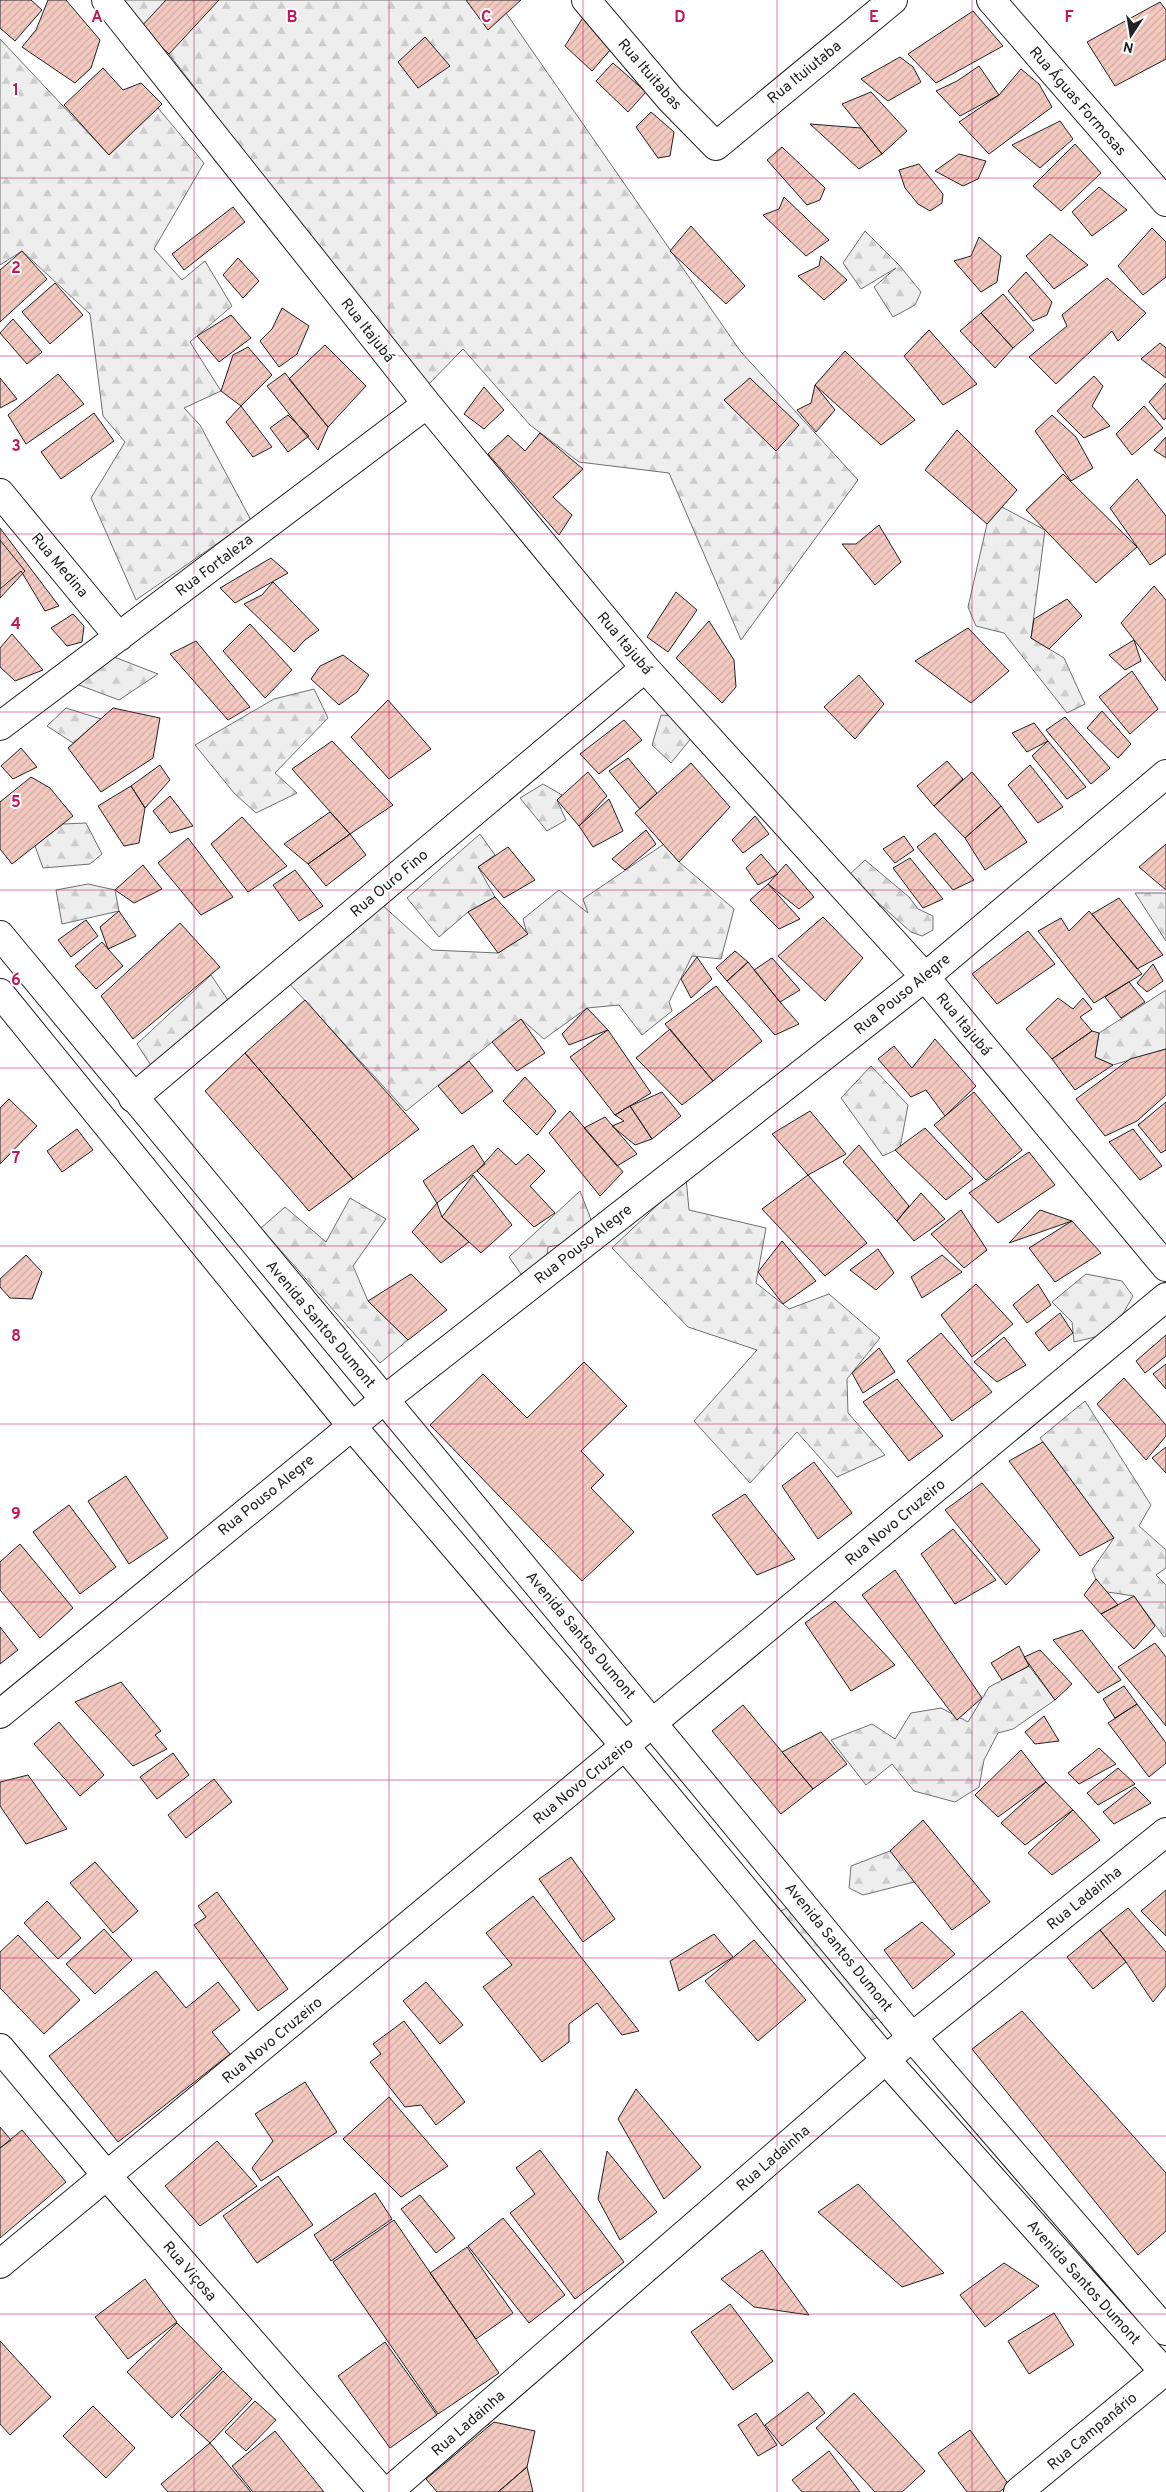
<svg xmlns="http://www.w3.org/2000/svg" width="1166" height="2492" font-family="Overpass,sans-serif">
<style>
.forest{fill:url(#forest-firs);stroke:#6f6f6f}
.building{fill:url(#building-hatch);stroke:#222}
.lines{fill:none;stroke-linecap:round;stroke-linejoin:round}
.minor-casing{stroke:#222;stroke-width:30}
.major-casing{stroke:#222;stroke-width:30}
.minor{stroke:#fff;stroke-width:28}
.major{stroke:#fff;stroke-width:28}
.grid{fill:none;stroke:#c2185b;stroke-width:1;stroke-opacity:0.55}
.labels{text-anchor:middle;stroke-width:4;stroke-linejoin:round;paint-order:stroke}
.street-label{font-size:15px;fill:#222;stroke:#fff}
.grid-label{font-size:16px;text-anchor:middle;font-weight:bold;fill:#c2185b;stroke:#fff;stroke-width:4;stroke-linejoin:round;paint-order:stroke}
</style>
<defs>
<pattern id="forest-firs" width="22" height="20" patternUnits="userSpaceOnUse" patternTransform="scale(1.25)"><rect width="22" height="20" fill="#eee"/><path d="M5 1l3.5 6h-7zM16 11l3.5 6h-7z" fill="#ccc"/></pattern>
<pattern id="building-hatch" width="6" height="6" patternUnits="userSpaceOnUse" patternTransform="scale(1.25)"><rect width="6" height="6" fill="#f3c9c0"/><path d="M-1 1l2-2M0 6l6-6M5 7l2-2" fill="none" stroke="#d0aca5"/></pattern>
</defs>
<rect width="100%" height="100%" fill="#fff"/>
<path class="forest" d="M119 0H497L741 352 858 480 741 640 669 473 579 462 530 425 463 349 425 388 169 54 140 28Z
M0 39 109 155 158 108 204 163 154 249 182 280 205 261 232 306 190 342 221 391 184 408 200 425 251 520 136 600 91 498 125 442 103 416 90 314 22 251 0 265Z
M865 231 900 266 921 292 915 305 893 317 874 287 896 268 861 289 843 263Z
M1002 507 1045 530 1031 638 1064 658 1085 704 1067 713 1004 633 976 626 968 607 987 524Z
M109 655 158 674 119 700 79 685Z
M314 689 328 718 275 773 297 793 256 813 234 793 195 745 274 699Z
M66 708 101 719 73 743 47 726Z
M661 715 675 716 693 736 671 763 652 745Z
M543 784 562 795 557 800 566 820 547 831 520 798Z
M86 823 102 854 90 864 43 868 35 846 63 824Z
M480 834 495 855 478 867 495 897 468 912 439 937 407 898Z
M664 844 679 862 734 909 721 959 692 956 669 1002 672 1011 642 1035 619 1005 587 1008 544 1039 521 1019 406 1111 287 981 380 903 432 950 498 953 527 934 523 919 559 890 588 913 583 899Z
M865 860 909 897 918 909 933 916V930L922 936 911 932 848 876Z
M88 884 115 890 119 911 62 924 56 890Z
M1135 893H1166V941Z
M211 975 236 1012 152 1067 137 1044Z
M1166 990V1049L1113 1065 1095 1057 1099 1033Z
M871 1066 908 1105 900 1148 883 1156 841 1098Z
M686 1178 689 1210 766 1228 756 1283 789 1309 829 1294 880 1338 847 1379 848 1413 885 1455 837 1477 797 1432 750 1483 694 1421 757 1350 688 1327 612 1248Z
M580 1191 592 1222 565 1244 548 1247 546 1263 521 1274 509 1257Z
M350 1198 386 1219 353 1266 368 1301 408 1340 380 1363 261 1228 285 1207 326 1242Z
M1086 1274 1122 1281 1133 1296 1112 1333 1074 1342 1072 1322 1052 1302Z
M1085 1401 1151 1505 1139 1526 1166 1550V1568L1156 1575 1166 1585V1636L1164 1637 1134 1596 1101 1591 1092 1570 1114 1538 1040 1438Z
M1029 1666 1055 1700 1013 1729 998 1733 984 1760 979 1787 955 1802 914 1791 892 1764 866 1785 831 1740 872 1724 895 1739 911 1713 941 1708 968 1722 989 1687Z
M890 1851 913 1854 922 1880 863 1895 849 1888 851 1866Z
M787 1908 878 2017 868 2022 777 1913Z"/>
<path class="building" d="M0 0H31L42 10 15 41 0 28Z
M48 0H66L100 40 91 68 75 83 22 47 36 30Z
M166 0H219L169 54 140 28Z
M466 0H521L488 30Z
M1160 2 1166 10V59L1115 86 1087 42Z
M973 11 1003 46 936 83 908 54Z
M584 16 617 42 592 71 565 46Z
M425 37 450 66 418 88 398 62Z
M900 57 913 67 921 82 888 101 861 79Z
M613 63 646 92 628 112 596 81Z
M979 66 999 95 960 116 936 91 957 81Z
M103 68 123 90 141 83 162 104 109 155 64 105Z
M1021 69 1039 84 1052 107 989 154 959 122 999 95Z
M871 92 907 131 882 154 842 104Z
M651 112 674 132 670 156 658 158 636 127Z
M1060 121 1073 139 1040 168 1012 145Z
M810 124 861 128 882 154 859 169Z
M1075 144 1101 173 1061 211 1033 186Z
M782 147 825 188 820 200 807 205 767 160Z
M959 154 986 161 978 179 963 186 935 171Z
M919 164 943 194 942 203 930 211 918 204 905 188 899 170Z
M1099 187 1127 210 1092 236 1072 212Z
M784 197 829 240 806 256 763 215 779 209Z
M233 207 245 222 184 270 172 254Z
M691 226 745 286 726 304 670 251Z
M1152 228 1166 242V277L1143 295 1118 266Z
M1050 234 1088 265 1054 289 1026 256Z
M979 237 1001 256 997 282 981 292 954 261 971 256Z
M22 251 47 279 0 322V270Z
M821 256 847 280 824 300 798 276 819 266Z
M238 258 259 281 243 298 223 275Z
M1026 272 1052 302 1047 315 1033 321 1008 291Z
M1107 278 1146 313 1118 341 1112 331 1056 384 1029 357 1067 326 1062 315Z
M55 283 83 315 50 344 22 312Z
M1003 294 1034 330 1013 348 981 313Z
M282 308 309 326 297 354 279 367 260 341 272 329Z
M981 313 1013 348 995 368 960 331Z
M231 315 251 338 219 362 197 336Z
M13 319 42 352 27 364 0 333Z
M929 330 977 384 943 405 904 356Z
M1160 343 1166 348V378L1141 359Z
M325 345 366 386 328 427 289 379Z
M248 347 272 375 241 406 221 391 233 355Z
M845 351 915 420 881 445 815 385Z
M285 373 328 427 318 450 267 386Z
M58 374 84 404 26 444 8 415Z
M1094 376 1103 386 1092 406 1110 426 1084 438 1057 411Z
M0 378 17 399 0 408Z
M750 378 799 425 776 451 724 400Z
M1166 383V418L1164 420 1149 402Z
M815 385 835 410 816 432 797 410 811 403Z
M484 387 504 410 484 429 464 414Z
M241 406 272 447 253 457 226 422Z
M1144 406 1163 428 1132 455 1116 434Z
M94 413 114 441 61 479 41 452Z
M288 415 309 436 288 452 270 428Z
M1052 415 1076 437 1093 468 1071 481 1035 431Z
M957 430 1017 490 987 524 925 470Z
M540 433 583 469 553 497 572 515 559 535 488 454 508 435 525 451Z
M1166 437V458L1154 450Z
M1063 474 1137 547 1096 583 1026 510Z
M1137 479 1166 516V554L1150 565 1110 508Z
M879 525 901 562 875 585 842 544H856Z
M0 528 59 606 45 611 21 571 0 589Z
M0 540 25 571 0 598Z
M271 558 288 573 235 603 220 588Z
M273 582 319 630 305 640 294 652 244 604 262 595Z
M1154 586 1166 600V681L1121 623Z
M676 592 697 610 668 652 647 637Z
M1067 599 1082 616 1049 649 1031 638 1034 619Z
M73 614 84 626 82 642 67 646 51 628Z
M709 621 734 660 736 687 722 703 676 658Z
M250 624 292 670 265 698 223 651Z
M968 628 1009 671 971 703 915 661Z
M12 634 43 670 15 681 0 667V648Z
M1134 640 1141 661 1125 670 1109 655Z
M196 641 250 707 228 720 170 654Z
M343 655 369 675 357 692 339 705 311 679 320 666Z
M1132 671 1158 709 1130 734 1099 697Z
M859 675 884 704 855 739 824 707Z
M388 700 431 749 389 779 351 737Z
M113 708 160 718 153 758 101 792 68 748Z
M1102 711 1131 744 1118 758 1087 728Z
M1065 717 1110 768 1091 784 1046 730Z
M624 720 642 740 599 774 580 754Z
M1034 723 1048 741 1027 752 1012 733Z
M332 741 393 805 350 834 292 769Z
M1048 741 1086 787 1067 799 1032 756Z
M21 748 37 767 13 779 1 766Z
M628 758 657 793 640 809 609 771Z
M947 761 963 779 934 806 917 786Z
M691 763 730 807 679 862 635 813Z
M160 765 170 780 145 808 131 786Z
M1030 765 1063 807 1038 823 1008 785Z
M588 772 607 796 579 826 557 800Z
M972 772 1001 806 965 838 934 806Z
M31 777 50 788 73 816 12 864 0 849V802Z
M131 786 145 808 139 843 124 846 98 806Z
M170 796 193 826 170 833 153 811Z
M609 799 623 831 593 847 579 826Z
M1001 806 1027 842 985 870 965 838Z
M330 812 350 834 308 864 284 844Z
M755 816 769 834 743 853 732 840Z
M242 817 287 866 248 892 211 844Z
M646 830 656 844 625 870 612 859Z
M935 833 974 880 953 890 917 847Z
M350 834 366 855 326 886 308 864Z
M904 836 914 850 895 863 883 849Z
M188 838 233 897 201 915 158 863Z
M1166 844V890L1139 867Z
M508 847 535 880 504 898 478 867Z
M761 854 778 874 758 885 746 868Z
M910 858 943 899 923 908 893 868Z
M786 864 814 897 799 909 768 884Z
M143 865 162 889 134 903 115 890Z
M295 870 323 906 299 921 273 885Z
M768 884 800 919 779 929 750 900Z
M495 897 528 934 498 953 468 912Z
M1119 898 1163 955 1137 969 1092 914Z
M119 911 136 936 108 949 100 927Z
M1089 911 1142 974 1094 1003 1038 931 1061 918 1069 931Z
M823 917 863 958 825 1001 778 956Z
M86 920 98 936 71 957 58 940Z
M180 923 220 967 133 1039 101 996Z
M1028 931 1055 964 997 1004 972 974Z
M102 942 123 966 96 989 75 966Z
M735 951 748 962 727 981 716 968Z
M697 957 712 979 691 998 681 979Z
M772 958 800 990 780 1002 754 970Z
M748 962 780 1002 799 1024 775 1035 727 981Z
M1153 964 1163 981 1147 992 1137 983Z
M1129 982 1145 1002 1121 1018 1105 997Z
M716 986 762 1041 713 1081 665 1024Z
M1058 998 1073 1009 1083 998 1092 1009 1080 1017 1092 1031 1052 1059 1026 1029Z
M305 1000 419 1129 353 1179 245 1053Z
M587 1008 608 1030 569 1045 562 1034Z
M521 1019 545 1053 517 1071 492 1042Z
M670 1029 713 1081 682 1105 636 1058Z
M608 1030 651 1093 615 1115 570 1057Z
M1092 1031 1099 1033 1095 1057 1113 1065 1075 1090 1052 1059Z
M935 1039 976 1086 945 1116 926 1090 911 1097 878 1059 894 1046 912 1068Z
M1166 1049V1095L1137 1121 1105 1136 1076 1099 1130 1059Z
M245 1053 353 1179 309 1211 205 1091Z
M469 1061 493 1091 462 1114 438 1086Z
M525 1077 556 1111 537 1135 503 1101Z
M662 1092 681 1116 652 1139 630 1106Z
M974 1092 1022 1150 986 1180 934 1125Z
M9 1099 37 1126 0 1164V1108Z
M1166 1102V1150L1161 1153 1138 1125Z
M630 1106 652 1139 635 1145 612 1126 624 1121 615 1115Z
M570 1111 623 1172 600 1196 549 1133Z
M810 1111 846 1154 808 1175 772 1134Z
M605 1117 637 1154 617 1166 584 1128Z
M925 1128 973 1179 946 1200 895 1150Z
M77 1129 93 1150 62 1172 47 1151Z
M1133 1129 1162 1166 1140 1180 1109 1142Z
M473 1145 485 1164 437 1203 423 1181Z
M859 1145 909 1206 897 1221 843 1162Z
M498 1148 516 1165 528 1154 545 1171 530 1186 555 1213 534 1227 477 1171Z
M1029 1152 1055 1185 998 1223 969 1193Z
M473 1175 512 1225 481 1253 442 1217Z
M808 1175 867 1243 825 1276 762 1209Z
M921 1193 945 1219 914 1241 897 1221Z
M437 1203 442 1217 469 1242 441 1263 412 1232Z
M961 1210 987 1250 964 1268 931 1234Z
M1040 1210 1072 1221 1009 1243Z
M1072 1221 1101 1253 1055 1282 1029 1248Z
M782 1241 816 1281 783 1304 758 1272Z
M878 1249 894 1273 876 1290 850 1270Z
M26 1255 42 1272 32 1299 10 1298 0 1287V1279Z
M942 1255 962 1272 922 1298 911 1277Z
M411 1274 447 1310 408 1340 368 1301Z
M976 1284 1013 1324 972 1357 941 1315Z
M1038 1284 1051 1305 1027 1323 1013 1305Z
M1060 1313 1073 1333 1049 1351 1035 1333Z
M941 1333 992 1392 952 1421 907 1361Z
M1166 1335V1356L1145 1373 1136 1361Z
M1004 1337 1026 1365 997 1382 974 1362Z
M879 1348 895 1372 863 1393 852 1373Z
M584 1362 627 1406 581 1451 604 1475 591 1488 634 1532 582 1581 430 1425 483 1374 527 1418Z
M1166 1364V1389L1153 1374Z
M1124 1378 1166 1425V1436L1146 1460 1097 1404Z
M897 1379 943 1436 909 1461 863 1402Z
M1043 1442 1114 1538 1080 1556 1009 1461Z
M1166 1447V1473L1152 1458Z
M814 1462 852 1513 818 1539 782 1486Z
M126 1476 168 1538 129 1564 88 1501Z
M982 1483 1040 1550 1006 1585 945 1510Z
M745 1494 795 1559 757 1575 712 1515Z
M69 1505 116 1567 80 1594 33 1532Z
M953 1529 996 1580 955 1604 921 1554Z
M20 1544 73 1608 40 1638 0 1590V1562Z
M895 1570 982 1698 957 1720 862 1595Z
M1096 1579 1118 1605 1101 1614 1084 1595Z
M1134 1596 1155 1626 1134 1649 1101 1614Z
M835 1601 895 1665 851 1691 805 1623Z
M0 1627 18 1650 0 1664Z
M1082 1630 1121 1680 1098 1693 1053 1640Z
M1155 1643 1166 1657V1726L1118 1667Z
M1019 1646 1029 1666 1002 1680 991 1663Z
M1040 1650 1072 1684 1055 1700 1024 1657Z
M121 1682 161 1731 155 1735 167 1749 133 1766 75 1702Z
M1124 1686 1137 1704 1115 1718 1103 1699Z
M1137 1704 1166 1743V1763L1149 1777 1108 1723Z
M743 1705 813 1789 781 1814 712 1731Z
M1044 1716 1059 1741 1035 1744 1025 1732Z
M59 1722 104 1775 80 1796 34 1744Z
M821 1732 847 1764 813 1789 782 1752Z
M1099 1748 1116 1764 1079 1784 1068 1773Z
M1021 1750 1046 1782 998 1817 975 1795Z
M173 1753 189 1775 157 1799 140 1777Z
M1118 1768 1135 1784 1098 1805 1087 1793Z
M28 1775 67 1829 26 1844 0 1806V1782Z
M214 1779 232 1802 186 1838 168 1815Z
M1046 1782 1073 1810 1025 1845 1001 1823Z
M1135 1787 1151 1803 1114 1824 1103 1812Z
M1073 1810 1100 1840 1052 1875 1028 1853Z
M923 1820 990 1902 952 1930 890 1851Z
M571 1857 615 1919 583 1942 539 1879Z
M95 1862 138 1911 113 1933 70 1883Z
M1166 1890V1936L1141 1911Z
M217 1892 288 1989 258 2011 194 1925 206 1917 198 1906Z
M533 1896 639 2031 622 2035 597 2003 569 2024V2042L542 2062 483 1987 512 1965 486 1933Z
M47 1901 81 1938 58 1959 24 1923Z
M1128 1908 1166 1952V1986L1153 2002 1126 1962 1100 1930Z
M922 1922 955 1954 913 1989 884 1950Z
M104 1929 132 1960 95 1994 66 1964Z
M1100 1930 1126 1962 1093 1989 1067 1957Z
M714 1934 733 1957 679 1991 670 1961Z
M18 1935 80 2000 44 2034 0 1988V1952Z
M754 1940 806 2000 758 2041 705 1981Z
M156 1971 186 2008 218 1982 240 2010 212 2032 230 2054 118 2142 49 2056Z
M426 1982 463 2025 440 2044 403 2001Z
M1022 2011 1166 2173V2231L1138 2255 972 2049Z
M404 2021 465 2102 436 2125 421 2105 405 2107 370 2062 381 2054 373 2044Z
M305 2082 337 2132 261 2181 252 2168 273 2141 255 2114Z
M636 2089 701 2167 664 2199 618 2119Z
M389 2097 448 2166 401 2197 343 2139Z
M0 2127 11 2140 0 2148Z
M22 2130 66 2182 0 2238V2148Z
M217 2141 257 2186 200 2226 165 2186Z
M540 2150 624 2262 575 2299 510 2213 535 2194 516 2168Z
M607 2151 657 2212 620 2240 598 2199Z
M278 2176 313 2225 257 2263 223 2216Z
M858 2184 944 2273 902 2287 818 2212Z
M375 2193 392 2219 331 2261 314 2235Z
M420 2195 455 2238 436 2253 401 2209Z
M503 2218 565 2295 529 2323 468 2246Z
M394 2220 499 2373 438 2414 333 2262Z
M467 2247 513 2313 476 2339 430 2273Z
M762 2250 809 2315 754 2307 721 2279Z
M1004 2263 1039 2286 985 2327 960 2295Z
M145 2279 177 2322 128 2359 95 2317Z
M730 2304 773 2361 733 2390 691 2332Z
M1054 2313 1074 2345 1029 2374 1008 2341Z
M177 2323 222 2369 172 2418 127 2372Z
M0 2341 51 2397 10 2435 0 2424Z
M385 2342 437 2415 390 2448 338 2376Z
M223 2371 252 2399 210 2443 180 2415Z
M808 2392 825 2413 782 2446 765 2425Z
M854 2393 925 2471 902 2492H875L816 2428Z
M255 2401 276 2420 246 2451 225 2432Z
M93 2406 135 2448 106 2478 63 2436Z
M756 2413 777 2445 758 2456 738 2425Z
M494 2422 535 2431 527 2467 498 2492H437L426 2479Z
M970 2430 1009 2485 999 2492H967L938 2453Z
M275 2431 324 2492H253L232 2466Z
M210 2443 251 2492H168L161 2484Z
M829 2451 860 2492H802L792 2480Z
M527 2467 533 2492H498Z"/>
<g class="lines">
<g class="minor-casing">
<path id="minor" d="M106 0 427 404 645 668 925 977 1166 1267
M586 0 670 99 716 146 893 0
M991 0 1166 202
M0 493 119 637
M0 726 427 404
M133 1098 645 668
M384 1400 925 977 1166 774
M0 2048 108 2177 383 2492
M0 2264 1166 1297
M388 2492 912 2037 1166 1832
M1018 2492 1166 2370"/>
</g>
<g class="major-casing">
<path id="major" d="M0 935 912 2037 1166 2331
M0 993 351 1425 625 1746 886 2060 1166 2374
M0 1714 384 1400"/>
</g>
<use href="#minor" class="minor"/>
<use href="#major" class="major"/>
</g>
<path class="grid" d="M194 0V2492M389 0V2492M583 0V2492M777 0V2492M972 0V2492M0 178H1166M0 356H1166M0 534H1166M0 712H1166M0 890H1166M0 1068H1166M0 1246H1166M0 1424H1166M0 1602H1166M0 1780H1166M0 1958H1166M0 2136H1166M0 2314H1166"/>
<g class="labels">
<g class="street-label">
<text transform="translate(804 72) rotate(-39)" y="5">Rua Ituiutaba</text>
<text transform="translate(650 74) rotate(49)" y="5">Rua Ituitabas</text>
<text transform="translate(1078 101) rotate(49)" y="5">Rua Águas Formosas</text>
<text transform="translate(368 330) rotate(52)" y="5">Rua Itajubá</text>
<text transform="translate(60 565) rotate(50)" y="5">Rua Medina</text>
<text transform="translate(214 565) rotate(-37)" y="5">Rua Fortaleza</text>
<text transform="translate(625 643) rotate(50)" y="5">Rua Itajubá</text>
<text transform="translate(389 883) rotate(-40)" y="5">Rua Ouro Fino</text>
<text transform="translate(902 994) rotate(-39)" y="5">Rua Pouso Alegre</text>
<text transform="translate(964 1024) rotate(50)" y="5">Rua Itajubá</text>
<text transform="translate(583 1244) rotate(-38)" y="5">Rua Pouso Alegre</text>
<text transform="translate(321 1324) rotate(50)" y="5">Avenida Santos Dumont</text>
<text transform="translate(266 1495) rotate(-39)" y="5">Rua Pouso Alegre</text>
<text transform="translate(895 1522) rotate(-40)" y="5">Rua Novo Cruzeiro</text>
<text transform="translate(581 1635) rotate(50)" y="5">Avenida Santos Dumont</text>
<text transform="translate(583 1781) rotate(-40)" y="5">Rua Novo Cruzeiro</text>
<text transform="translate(1084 1898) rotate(-39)" y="5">Rua Ladainha</text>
<text transform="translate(839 1947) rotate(51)" y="5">Avenida Santos Dumont</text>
<text transform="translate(272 2040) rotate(-40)" y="5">Rua Novo Cruzeiro</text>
<text transform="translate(773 2158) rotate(-41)" y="5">Rua Ladainha</text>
<text transform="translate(190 2271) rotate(49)" y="5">Rua Viçosa</text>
<text transform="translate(1084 2282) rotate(48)" y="5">Avenida Santos Dumont</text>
<text transform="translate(468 2423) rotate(-41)" y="5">Rua Ladainha</text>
<text transform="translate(1092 2431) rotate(-40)" y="5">Rua Campanário</text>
</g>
</g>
<g class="grid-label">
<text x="97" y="22">A</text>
<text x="292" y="22">B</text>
<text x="486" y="22">C</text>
<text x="680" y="22">D</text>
<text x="874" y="22">E</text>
<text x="1069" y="22">F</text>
<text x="16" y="95">1</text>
<text x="16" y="273">2</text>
<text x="16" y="451">3</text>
<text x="16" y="629">4</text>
<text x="16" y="807">5</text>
<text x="16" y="985">6</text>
<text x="16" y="1163">7</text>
<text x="16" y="1341">8</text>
<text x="16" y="1519">9</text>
</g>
<g transform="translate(1131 35) rotate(192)" stroke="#ffffff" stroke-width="4" paint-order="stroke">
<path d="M0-4L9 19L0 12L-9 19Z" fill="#222222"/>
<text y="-8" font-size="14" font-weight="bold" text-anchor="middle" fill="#222222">N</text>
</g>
</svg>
